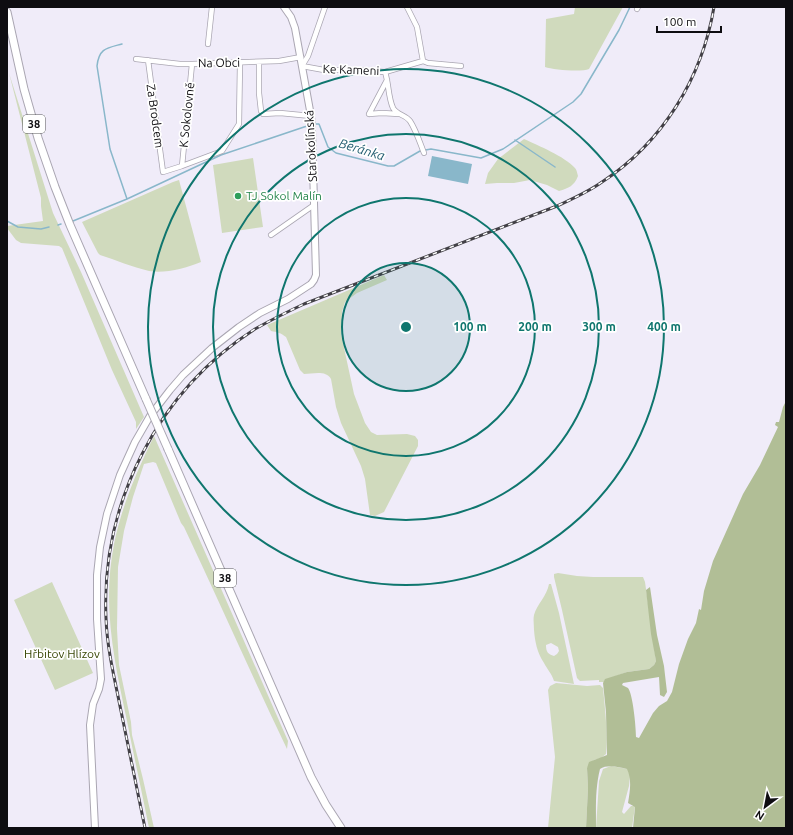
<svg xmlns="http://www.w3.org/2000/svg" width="793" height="835" font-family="Ubuntu,sans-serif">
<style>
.green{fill:#d0dabd;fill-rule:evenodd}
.forest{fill:#b1be96}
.water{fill:#89b7ca}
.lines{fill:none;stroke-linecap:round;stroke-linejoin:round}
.stream{stroke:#89b7ca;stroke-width:1.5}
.street-casing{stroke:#aaa6b2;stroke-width:6}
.secondary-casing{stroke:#aaa6b2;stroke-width:8}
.primary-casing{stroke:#aaa6b2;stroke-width:9}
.street{stroke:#fff;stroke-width:4.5}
.secondary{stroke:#fff;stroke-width:6}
.primary{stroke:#fff;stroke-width:7}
.rail-casing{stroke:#424046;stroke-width:3}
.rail{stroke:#fff;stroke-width:1.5;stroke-dasharray:4.5;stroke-linecap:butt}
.primary-bridge-casing{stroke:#aaa6b2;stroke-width:9;stroke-linecap:butt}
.primary-bridge{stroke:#fff;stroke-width:7}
.ring{fill:none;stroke:#0f766e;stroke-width:2}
.leisure-dot{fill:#2e9e5b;stroke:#fff;stroke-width:1.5}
.labels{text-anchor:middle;stroke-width:3.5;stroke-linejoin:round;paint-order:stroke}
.shield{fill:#fff;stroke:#565658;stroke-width:1}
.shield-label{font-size:11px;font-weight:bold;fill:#0e0d11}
.street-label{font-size:12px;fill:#0e0d11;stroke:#fff}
.leisure-label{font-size:12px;fill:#27864d;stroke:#fff;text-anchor:start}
.park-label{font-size:12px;fill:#364402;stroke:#fff}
.water-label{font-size:13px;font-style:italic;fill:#1f5b6f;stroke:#fff}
.centre{fill:#0f766e;stroke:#fff;stroke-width:2}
.ring-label{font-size:12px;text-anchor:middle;font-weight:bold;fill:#0f766e;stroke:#fff;stroke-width:3.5;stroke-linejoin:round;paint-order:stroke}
</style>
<rect width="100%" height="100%" fill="#f0ecf9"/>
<path class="green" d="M575 7H623L589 69C582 72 553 70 545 67L546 19 574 14Z
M9 73 53 213 81 272 144 417 136 429V422L112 370 62 248 59 246 21 243 16 240 7 228V226L43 221 41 206V198Z
M524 139C539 146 564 156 575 168 577 170 577 173 578 176 574 186 569 188 559 191L547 185 530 180 514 183H497L485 184 488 173 498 159Z
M253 158 263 227 222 233 213 165Z
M179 180 201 262C187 268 164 274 149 271 132 267 116 260 100 255L98 253 82 222 173 182Z
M384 275 387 280 357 293 345 302 342 312 341 334 354 394 365 423 371 432 377 435 407 434 415 436 418 440V446L384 512 375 516 370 515 365 479 361 466 341 423 336 407 331 379C326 370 313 374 304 374L300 370 286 337C281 333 277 332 271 331L267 325Z
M154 436 288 741 287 749C252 676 219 601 184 527L181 523 156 463 153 462 144 464 133 497 124 531 118 567 117 629 119 665 131 722 132 735 143 779 154 828H149C142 792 134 757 127 721 114 660 102 606 114 544 122 505 137 471 154 436Z
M558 573 577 576 593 577H643L645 582 656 661 654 665 649 669 627 672 605 680 604 682H599V680L580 681 577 678 562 610 554 577V574Z
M52 582 93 673 55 690 14 600Z
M549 584H551L559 613 574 684 554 681C552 674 547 669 544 663 537 652 535 642 534 630 534 625 533 620 534 615 537 604 547 596 549 584ZM551 643 558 647 559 651 557 654 554 656C548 654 546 652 546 645Z
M556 683 587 686 600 685 603 688C605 709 608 733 606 754L601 758 594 760 587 768 588 788 586 828H548L555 757 548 690 550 686Z
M611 766 628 769 630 776 629 786 622 812 624 814 631 806H635L632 828H596L599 781 603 769Z"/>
<path class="forest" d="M786 401V828H633L635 807 628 803C630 791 632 780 627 769 619 767 607 764 600 769 595 789 596 808 596 828H586L588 788 587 768 589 762 607 755 606 712 603 683 605 679 627 672 649 669 654 665 656 661 651 634 646 590 650 587 657 635 664 666 665 675 667 692 664 697 660 695 659 677 623 683 622 685C624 686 626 687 628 688 633 694 636 728 636 737L639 738 653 713 659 706 667 701 672 692 679 664 688 639 696 623 699 609 701 610 704 591 713 561 743 494 760 465 778 427 775 425 776 422H779L783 407Z"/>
<path class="water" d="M432 156 472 164 468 184 428 176Z"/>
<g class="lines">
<path class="stream" d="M122 44C107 48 99 48 97 66L110 149 127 199
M313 124H319L328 147 336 153 388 166H394L420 151 431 149 481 158 503 149 573 102 581 94 619 30 630 7
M515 140 555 167
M7 221 18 227 41 229 49 227
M73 221 127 199 221 155 310 125
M58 225 61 224"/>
<g class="street-casing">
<path id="street" d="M325 7 308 56 302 66 324 70H356L385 72 423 61 417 27 407 7
M637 9 638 7
M208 44 212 7
M136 59 180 64H192L279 61 301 57
M148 60 163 172 182 166 222 151 239 124 240 63
M423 61 428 63 461 66
M259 62V93L261 111 263 114 280 113 311 116
M385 72C389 84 388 97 393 108 397 115 406 115 410 121 416 130 420 143 424 153
M369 114 387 80
M369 114 382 113 399 114
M182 166 192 64
M271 235 314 205"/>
</g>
<g class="secondary-casing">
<path id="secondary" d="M95 828 90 725 93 704 99 689 101 679 97 619V575L100 547 107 514 120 475 135 442 150 416 170 390 183 375 212 348 239 327 260 313 288 299 311 284 314 280 316 275 312 130 311 116 295 28 291 17 284 7"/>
</g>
<g class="primary-casing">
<path id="primary" d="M7 12 24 89 38 138 55 187 70 225 146 399
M168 449 311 777 326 805 341 828"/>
</g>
<use href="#street" class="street"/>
<use href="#secondary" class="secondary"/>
<use href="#primary" class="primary"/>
<g class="rail-casing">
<path id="rail" d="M145 828C137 789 129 750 121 711 115 680 107 649 106 618 101 503 158 391 255 329 271 320 287 312 304 304L557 206C572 199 588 192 602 182 663 142 702 78 714 7"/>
</g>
<use href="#rail" class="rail"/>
<g class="primary-bridge-casing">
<path id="primary-bridge" d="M146 399 168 449"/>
</g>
<use href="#primary-bridge" class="primary-bridge"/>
</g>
<circle cx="406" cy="327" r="64" fill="#0f766e" fill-opacity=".12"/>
<g class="ring">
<circle cx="406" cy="327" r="64"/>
<circle cx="406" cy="327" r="129"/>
<circle cx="406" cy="327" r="193"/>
<circle cx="406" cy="327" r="258"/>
</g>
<circle class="leisure-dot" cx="238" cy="196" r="4"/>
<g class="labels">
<g class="shield">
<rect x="23" y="115" width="22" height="18" rx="3"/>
<rect x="214" y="569" width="22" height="18" rx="3"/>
</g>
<g class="shield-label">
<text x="34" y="128">38</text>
<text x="225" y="582">38</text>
</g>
<g class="street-label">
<text transform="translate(219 63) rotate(-1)" y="4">Na Obci</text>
<text transform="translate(351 70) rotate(2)" y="4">Ke Kameni</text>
<text transform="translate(187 115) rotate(-84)" y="4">K Sokolovně</text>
<text transform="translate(155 116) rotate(82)" y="4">Za Brodcem</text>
<text transform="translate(311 146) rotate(-93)" y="4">Starokolínská</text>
</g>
<g class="leisure-label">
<text x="246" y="200">TJ Sokol Malín</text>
</g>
<g class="park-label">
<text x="62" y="658">Hřbitov Hlízov</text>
</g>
<g class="water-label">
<text transform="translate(362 149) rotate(17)" y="5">Beránka</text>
</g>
</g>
<circle cx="406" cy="327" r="6" class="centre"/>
<g class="ring-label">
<text x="470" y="331">100 m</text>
<text x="535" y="331">200 m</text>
<text x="599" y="331">300 m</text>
<text x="664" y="331">400 m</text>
</g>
<rect width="793" height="835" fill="none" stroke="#0e0d11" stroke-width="16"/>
<g transform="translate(765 807) rotate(212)" stroke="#ffffff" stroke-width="3" paint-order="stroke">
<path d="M0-3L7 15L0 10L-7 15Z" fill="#0e0d11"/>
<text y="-6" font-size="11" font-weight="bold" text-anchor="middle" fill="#0e0d11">N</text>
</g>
<path d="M657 26v6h64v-6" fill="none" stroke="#0e0d11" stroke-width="2"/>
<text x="663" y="26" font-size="12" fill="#0e0d11" stroke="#ffffff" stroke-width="3" paint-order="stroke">100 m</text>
</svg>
